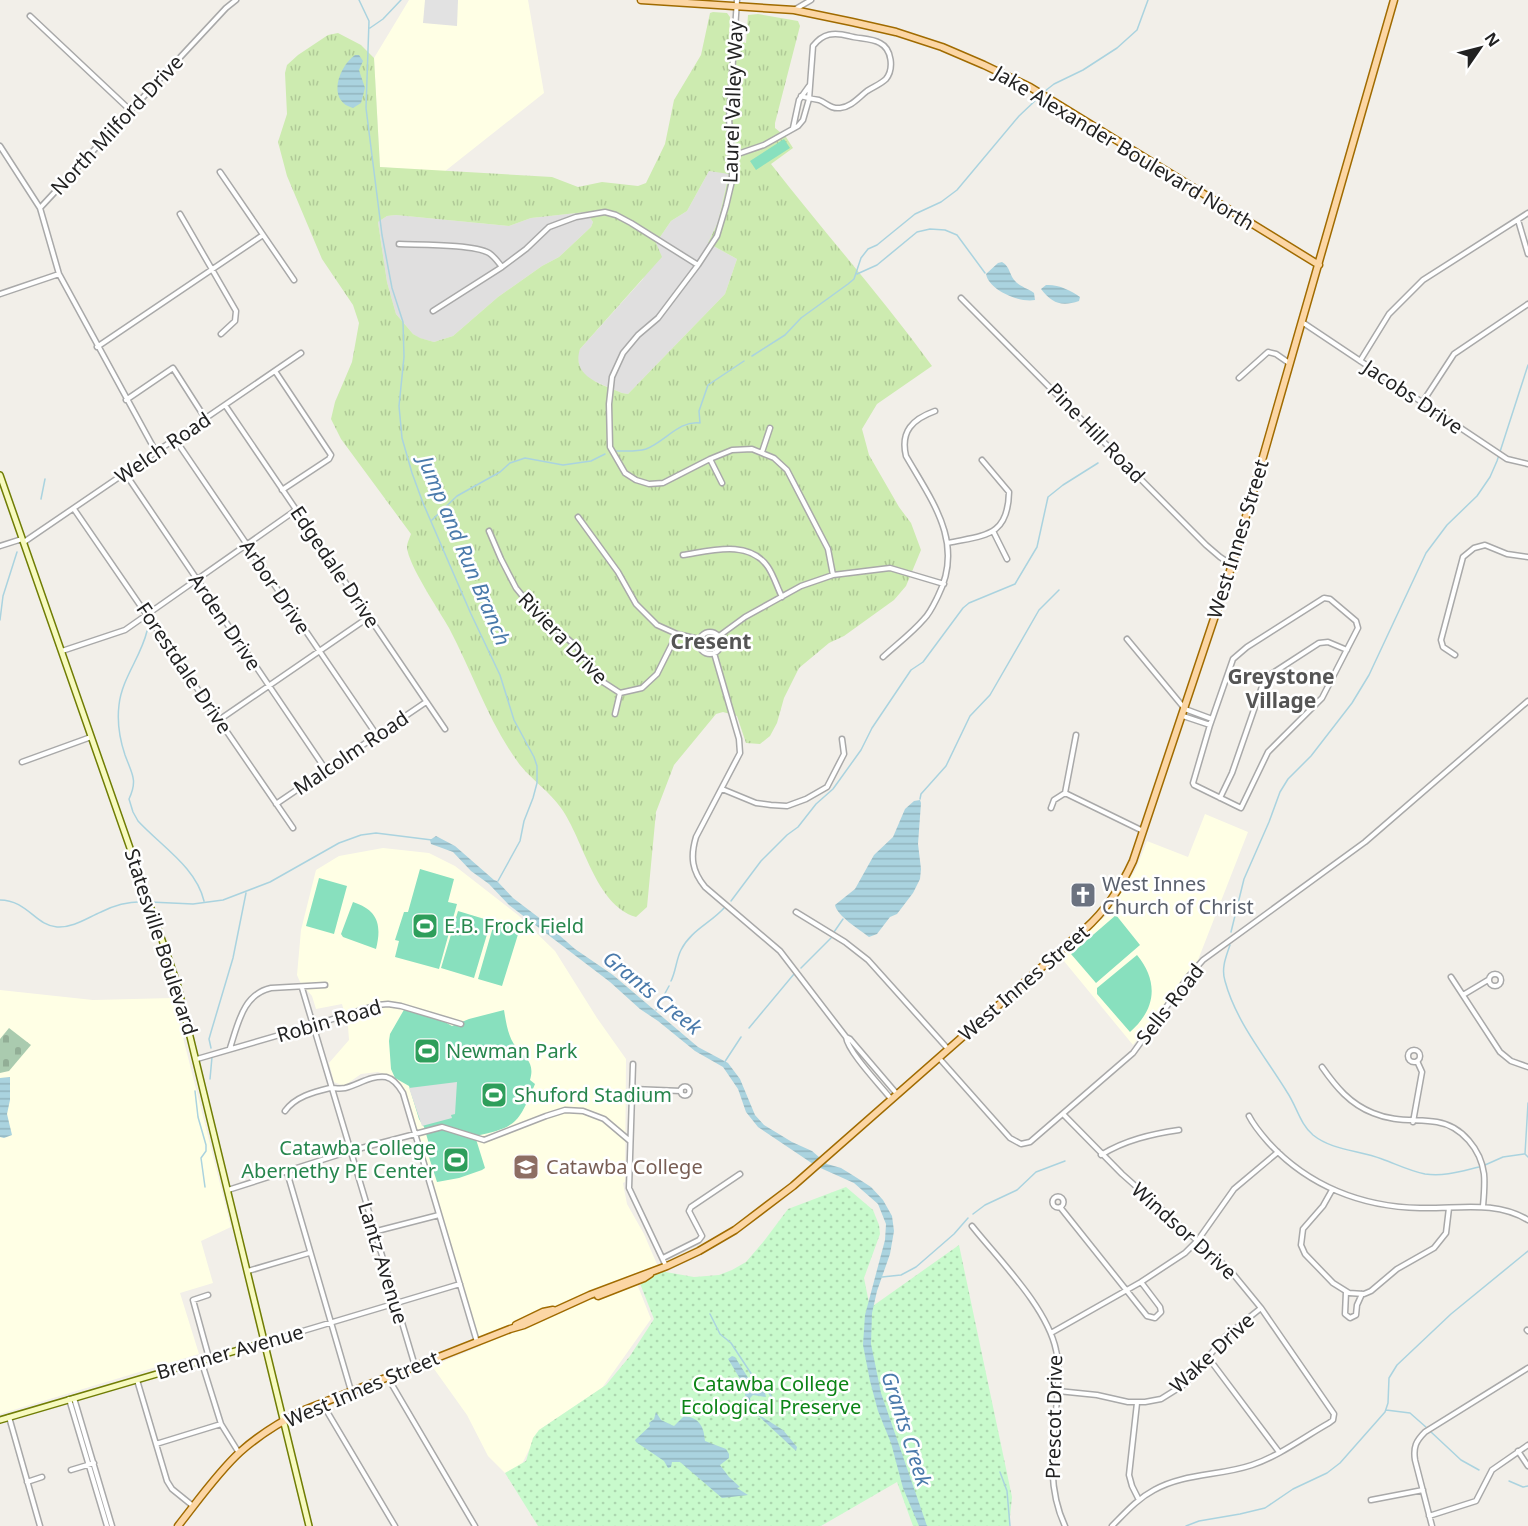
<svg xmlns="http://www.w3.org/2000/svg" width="1528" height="1526" font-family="'Noto Sans',sans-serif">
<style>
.residential{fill:#e0dfdf}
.education{fill:#ffffe5}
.grass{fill:url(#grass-tufts);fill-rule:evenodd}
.cemetery{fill:url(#cemetery-stones)}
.park{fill:url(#park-dots)}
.pitch{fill:#88e0be}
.parking{fill:#e2e2e2}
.water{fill:url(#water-rules)}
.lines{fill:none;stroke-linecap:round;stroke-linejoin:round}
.stream{stroke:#aad3df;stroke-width:1.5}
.street-casing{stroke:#a9a9a9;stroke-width:7}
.secondary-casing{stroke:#707d05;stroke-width:8}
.primary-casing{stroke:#a06b00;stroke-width:9}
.street{stroke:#fff;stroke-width:4}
.secondary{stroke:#f7fabf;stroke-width:5}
.primary{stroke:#fcd6a4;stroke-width:6}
.labels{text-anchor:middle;stroke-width:5;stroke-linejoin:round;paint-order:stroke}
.street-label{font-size:20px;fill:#222;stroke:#fff}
.worship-label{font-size:20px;fill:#5b616d;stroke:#fff;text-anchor:start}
.leisure-label{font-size:20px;fill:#27864d;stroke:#fff;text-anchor:start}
.education-label{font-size:20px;fill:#785e54;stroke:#fff;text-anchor:start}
.park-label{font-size:20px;fill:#0c8416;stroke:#fff}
.water-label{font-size:21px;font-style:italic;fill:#4a7aab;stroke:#fff}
.neighbourhood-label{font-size:21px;font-weight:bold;fill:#555;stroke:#fff}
</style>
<defs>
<pattern id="grass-tufts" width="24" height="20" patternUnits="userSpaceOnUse" patternTransform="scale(1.5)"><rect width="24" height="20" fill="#cdebb0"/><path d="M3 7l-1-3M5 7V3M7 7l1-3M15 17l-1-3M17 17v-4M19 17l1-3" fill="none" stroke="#b0c997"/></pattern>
<pattern id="cemetery-stones" width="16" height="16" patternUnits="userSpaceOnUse" patternTransform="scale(1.5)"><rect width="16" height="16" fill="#aacbaf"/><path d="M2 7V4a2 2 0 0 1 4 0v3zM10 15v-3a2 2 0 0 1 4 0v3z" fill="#92ae96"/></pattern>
<pattern id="park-dots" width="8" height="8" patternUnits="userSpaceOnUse" patternTransform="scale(1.5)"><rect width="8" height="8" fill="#c8facc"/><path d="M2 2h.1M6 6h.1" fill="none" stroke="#acd6af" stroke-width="1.8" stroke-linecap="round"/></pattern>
<pattern id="water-rules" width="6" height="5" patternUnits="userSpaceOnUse" patternTransform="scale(1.5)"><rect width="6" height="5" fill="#aad3df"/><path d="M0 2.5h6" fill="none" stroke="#92b5bf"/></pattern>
</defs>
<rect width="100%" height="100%" fill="#f2efe9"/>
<path class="residential" d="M709 171 729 173 718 222 708 243 737 259 725 294 628 394 622 393 587 378 580 369 577 356 580 349 643 279 656 243 671 221 687 211Z
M586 212 593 222 591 227 559 257 542 266 498 297 453 336 434 342 419 338 413 334 396 314 387 282 378 222 387 216 396 215 509 226 531 218Z"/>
<path class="education" d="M409 0H528L544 93 444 172 380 167 374 58Z
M1205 814 1248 832 1198 960 1133 1045 1059 955 1107 915 1136 869 1147 841 1188 857Z
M383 848 429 853 455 866 518 915 555 951 597 1018 626 1059 625 1182 623 1183 627 1204 644 1234 659 1269 633 1274 651 1319 602 1388 539 1430 522 1464 505 1473 488 1456 467 1415 432 1366 481 1346 404 1088 392 1077 378 1072 361 1074 344 1086 334 1082 329 1063 349 1040 348 1026 342 1004 316 1009 312 996 300 982 297 975 301 930 316 870 339 856Z
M0 990 93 1000 173 998 231 1227 201 1241 213 1283 180 1293 199 1354 0 1414Z"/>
<path class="grass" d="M713 12 727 13 730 17 729 39 746 43 748 15 758 14 798 21 800 26 775 123V128L786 137 793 148 771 164C824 232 881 296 932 366L877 404 862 429 869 455 899 507 911 523 921 550 906 586 894 600 844 636 829 643 799 668 784 698 777 723 770 736 760 744 746 743 737 716 723 712 716 714 674 765 656 812 647 907 636 917C595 905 584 840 561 808 550 792 532 780 520 765 489 724 473 673 449 628 439 610 408 565 407 547 407 543 410 537 411 534L341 439 331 419 335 402 352 362 359 323 353 305 322 259 287 176 278 142 287 114 285 73 287 65 298 55 328 35 338 33 361 45 374 58 380 167 552 177 578 187 602 182 638 186 646 183 665 144 674 100 701 55 710 13ZM709 171 729 174 718 222 708 243 737 259 725 294 628 394 622 393C601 384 571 377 580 349L662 257 656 243 671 221 687 211ZM586 212 593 222 591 227 559 257 542 266 498 297 453 336 434 342 420 338 413 334 396 314 387 282 378 222 387 216 396 215 509 226 531 218Z"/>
<path class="cemetery" d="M9 1028 31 1045 9 1071 0 1073V1039Z"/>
<path class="park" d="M846 1187 873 1210 879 1225 880 1234 864 1278 870 1308 959 1245 1012 1497 1009 1526H913L897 1482 821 1526H538L505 1473 526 1461 533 1438 539 1430 606 1385 630 1356 654 1319 639 1281 660 1271 694 1277 719 1275 732 1270 746 1262 764 1241 788 1209Z"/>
<path class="pitch" d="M784 139 790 148 756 170 750 161Z
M420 869 454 879 448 902 457 904 439 969 395 957 399 941 395 940 404 912H408Z
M319 878 347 886 334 934 306 926Z
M353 902C378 910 382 925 376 949L343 937 341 934Z
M458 911 491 921 474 978 441 968Z
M1116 915 1140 945 1096 983 1071 954Z
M495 920 520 928 502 986 478 979Z
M1137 955C1159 982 1156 1009 1130 1032L1097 994V988Z
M405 1008 431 1014 452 1026 469 1019 504 1010C506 1022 508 1037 516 1047 526 1058 535 1063 530 1080L535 1084C518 1124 517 1127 475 1136L485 1168 482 1170 459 1178 437 1182 428 1154 429 1144 424 1127 419 1119 409 1086 395 1078 391 1069 389 1041 390 1034Z"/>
<path class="parking" d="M425 0H458L457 26 423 23Z
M457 1082 455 1114 451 1115 452 1118 422 1126 409 1088Z"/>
<path class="water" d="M355 55H359L363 61 359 70 365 88 361 103 353 108C326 101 339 66 355 55Z
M1002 262C1011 267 1009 276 1016 282 1021 287 1029 289 1034 293L1035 300C1019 303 989 290 986 274L998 263Z
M1046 285C1057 284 1071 290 1080 297L1079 301C1061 307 1052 303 1041 289Z
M920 800 921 803 918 844 921 869 920 879 913 893 897 914 890 917 877 934 869 937C859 929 837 916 835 905L855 889 874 855 893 837 905 809 914 801Z
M436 836 455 846 494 880 497 881 513 898 542 920 575 949 613 975 698 1047 728 1063 740 1079 755 1115 764 1125 792 1142 812 1151 827 1164 841 1168 854 1176 871 1187 883 1200 892 1216 894 1231 890 1254 877 1291 872 1313 871 1344 881 1393 927 1526H919L903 1488 891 1443 878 1411 870 1381 863 1345 865 1315 885 1240 886 1224 878 1204 854 1183 816 1166 758 1127 746 1112 738 1089 723 1067 695 1051 658 1021 640 1009 610 982 509 905 489 884 471 871 453 852 431 844 430 840Z
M10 1077V1100L7 1114 12 1135 4 1138 0 1137V1078Z
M732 1356 735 1357 752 1384 765 1393 766 1397 753 1395 750 1398 751 1406 756 1413 783 1430 797 1447 796 1451 748 1406 742 1382 728 1359Z
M656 1412 661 1420 674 1426 684 1416C700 1418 704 1427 705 1441L726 1449 729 1454V1458L720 1465 729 1477 740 1487 737 1488 748 1495 722 1498 680 1462H672L671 1467 668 1468 664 1461 636 1442 635 1440 650 1426 649 1423 654 1419Z"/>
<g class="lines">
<path class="stream" d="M359 0 369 21 366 108 382 235 392 288 403 322 404 357 399 406 402 438 412 473 423 503 471 614 500 675 514 720 534 757 537 766V783L533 798 524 821 520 841 498 881
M370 28 383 19 401 0
M1045 91 1054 84 1083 70 1117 48 1137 30 1148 0
M857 274 877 265 917 232 930 229 945 230 957 235 985 273
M752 356 785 335 801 318 848 284 854 279 861 258 868 249 877 245 915 214 941 202 957 190 1019 116 1038 98
M617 451C627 451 636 452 646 449 665 442 679 420 700 423L699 411 708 385 744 361
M41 499 45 479
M432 520 457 496 500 472 510 463 525 458 563 465 591 461 605 454
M0 620 3 596 17 552
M147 631C141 657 122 678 119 705 117 721 120 740 125 755 132 774 138 780 129 799L133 812 138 821C161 846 196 867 204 901
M920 799 921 794 946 766 970 716 990 695 1039 610 1059 590
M0 900C27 900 36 926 57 927 73 928 87 918 101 912 115 905 130 901 146 902
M731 901 761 861 787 835 798 827 816 804 833 789 861 750 872 728 911 670 923 662 963 608 969 603 1015 584 1037 547 1048 497 1063 485 1098 463
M150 902 193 904 223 900 270 882 339 843 361 835 376 833 432 840
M834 932 843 919
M1231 932 1244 879 1269 822 1280 792 1288 779 1311 756 1352 703 1369 675 1426 553 1447 525 1477 496 1490 477 1497 461 1528 365
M1230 945C1226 957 1221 968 1225 981 1236 1022 1265 1056 1287 1092 1297 1107 1300 1124 1313 1135 1333 1151 1360 1150 1382 1159 1396 1164 1410 1171 1425 1174 1444 1177 1462 1171 1479 1167
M801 968 831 938
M671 981C676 971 676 960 681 950 691 930 711 923 725 907
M656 1010 669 986
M749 1028 794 974
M211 1048 209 1039 211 1032 233 958 246 893
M724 1063 741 1037
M210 1079 212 1057
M195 1091 198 1117 206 1145V1151L201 1158 205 1187
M1528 1103 1525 1154 1528 1157
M1485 1165 1503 1157 1524 1154
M973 1214 985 1205 1017 1190 1036 1172 1065 1161
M882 1277 901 1275 916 1267 954 1234 968 1218
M710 1314 720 1334 731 1343 754 1378 765 1387 773 1399
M1386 1410 1410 1413 1427 1428
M1431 1432 1461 1460 1479 1470
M1000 1472 1007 1491 1010 1526
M1509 1481 1523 1487 1528 1486
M1186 1526 1199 1521 1240 1514 1265 1508 1293 1489 1327 1473 1340 1463 1385 1412 1388 1403 1389 1378 1397 1365 1451 1314 1528 1251"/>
<g class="street-casing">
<path id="street" d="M737 0 729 119 732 156V181L726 206 717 236 698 265 658 318 638 335 623 353 612 377 609 404 610 447 625 473 636 480 649 484 663 483 710 459 732 450 752 449 774 458 787 470 828 549 833 575
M794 10 811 0
M30 16 130 110
M793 128 799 100 809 86
M0 146 40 208
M732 156 764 145 798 126 803 120 809 99 813 46C823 33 834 32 849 36 859 39 871 38 880 43 892 49 894 69 886 79 881 84 873 87 867 91 858 98 851 107 840 108 830 109 827 103 819 100 813 99 807 98 801 96
M220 172 294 280
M180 214 236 311 235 321 221 334
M1518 220 1528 254
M399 244C419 245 473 244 489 253 494 256 498 262 502 267
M0 294 59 274
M961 298 1206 545 1220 557 1232 565
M433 311 502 267 526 249 549 227 576 217 605 212 616 215 631 223 698 265
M1302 322 1507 459 1528 464
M97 347 263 235
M1360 361 1389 314 1423 280 1528 213
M275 371 331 455 329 459 282 490
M1239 378 1268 352 1276 354 1289 363
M126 400 173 368 205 418
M1422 403 1454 354 1528 304
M225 405 445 729
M175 439 376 734
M156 452 59 274 40 208 226 8 236 0
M762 452 770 428
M710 459 722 483
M125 473 326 770
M74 509 293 828
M578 517 618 572 636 604 657 625 677 634 699 639
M489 531 501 559 516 588 534 610 577 647 603 682 620 693 642 688 657 674 677 634
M993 531 1007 559
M24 542 301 353
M948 543C985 535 1008 537 1009 492L982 460
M0 546 22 539
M683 555C710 551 749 539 768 567 774 576 777 587 782 597
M1324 598 1330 599 1356 621 1358 628 1322 698 1268 752 1241 808 1194 785 1193 783 1210 725 1233 659 1247 647Z
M699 643a11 11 0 1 1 22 0a11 11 0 1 1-22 0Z
M719 636 745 617 801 586 833 575 890 568 944 584
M1127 639 1185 709 1212 719
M62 651 125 630 296 510
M714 653 739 739 740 753 696 837C690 857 692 871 705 887L780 951 846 1037
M1455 655 1443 647 1441 640 1463 557 1474 548 1485 545 1507 554 1528 557
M883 657C896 645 912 633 924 619 930 613 934 604 938 596 965 543 932 501 906 456 900 431 913 419 935 411
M615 714 620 693
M1183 716 1210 725
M219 720 369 617
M22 762 91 737
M722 789 756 803 771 805 787 806 806 799 827 787 844 754 842 739
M1065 793 1143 831
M1220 798 1232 773 1265 678 1319 643 1328 642 1347 650
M276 804 426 702
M1051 808 1054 800 1065 793 1076 735
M796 912 845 942 868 960 948 1049
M1489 980a6 6 0 1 1 12 0a6 6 0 1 1-12 0Z
M1451 977 1500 1052 1511 1061 1528 1067
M302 988 415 1366
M1463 995 1488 980
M230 1048C238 1024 243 994 271 988L325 985
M1408 1056a6 6 0 1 1 12 0a6 6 0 1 1-12 0Z
M939 1058 1010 1138 1021 1144 1030 1142 1133 1053 1188 977 1203 960 1365 842 1528 701
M197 1059 314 1025 377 1005 388 1004 401 1006 461 1024
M633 1064 629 1188 666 1266
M1322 1067C1336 1087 1350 1104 1373 1113 1394 1122 1415 1119 1437 1122 1462 1126 1481 1150 1484 1174 1485 1184 1484 1195 1483 1206
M680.5 1091a4.5 4.5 0 1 1 9 0a4.5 4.5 0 1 1-9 0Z
M633 1089 681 1091
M891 1099C881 1086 848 1052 846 1037L850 1039 897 1094
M285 1111C295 1097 313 1092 330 1088 335 1088 340 1089 345 1088 358 1085 371 1075 386 1077 394 1079 399 1086 403 1093L477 1342
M1063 1114 1122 1174 1229 1269 1261 1308 1334 1414 1333 1420 1329 1423C1304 1437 1279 1456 1252 1465 1220 1476 1184 1473 1154 1490 1137 1499 1125 1513 1112 1526
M1249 1116C1254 1126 1261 1134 1268 1142 1308 1186 1362 1207 1420 1208 1458 1209 1495 1200 1528 1220
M1413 1122 1422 1072 1417 1061
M1101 1155C1125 1140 1152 1134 1179 1130
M287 1172 351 1391
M228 1190 350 1151 442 1127 484 1140 546 1116 565 1110 583 1111 604 1119 630 1141
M1332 1190 1323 1206 1303 1229 1301 1245 1305 1254 1333 1283 1349 1293 1364 1294 1371 1291 1397 1269 1434 1248 1446 1233 1449 1208
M1052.5 1202a5.5 5.5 0 1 1 11 0a5.5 5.5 0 1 1-11 0Z
M1060 1207 1147 1316 1155 1318 1161 1312 1160 1307 1141 1282
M972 1226C999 1260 1047 1307 1056 1350 1060 1366 1058 1383 1057 1400 1053 1443 1046 1486 1065 1526
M373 1232 439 1215
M663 1258 699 1240 702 1236 689 1211 691 1207 740 1174
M248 1271 309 1253
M1346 1292 1345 1314 1350 1318 1356 1315 1357 1305 1362 1294
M208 1295 193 1300 209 1358
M1527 1330 1528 1331
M1051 1333 1141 1282 1185 1253 1198 1240 1234 1189 1278 1152
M266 1342 460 1284
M1207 1356 1279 1452
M201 1360 221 1424 239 1453
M388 1378 475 1526
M137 1380 167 1481 172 1489 193 1506
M1058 1391 1097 1395 1128 1402H1145L1161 1399 1185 1384 1226 1336 1261 1308
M74 1398 112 1526
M69 1399 107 1526
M322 1403 395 1526
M1137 1403 1129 1475 1132 1486 1139 1500
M9 1417 40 1526
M156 1444 221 1424
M1518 1451 1528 1466
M71 1470 94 1463
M27 1482 42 1477
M1371 1500 1423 1490
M1429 1516 1476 1501 1492 1470 1528 1445
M1432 1526 1415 1460C1413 1447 1416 1441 1425 1432L1528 1368"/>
</g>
<g class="secondary-casing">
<path id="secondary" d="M0 475 177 983 309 1526
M0 1420 266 1342"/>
</g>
<g class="primary-casing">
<path id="primary" d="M641 0 794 10 852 22 896 32 942 47 984 65 1030 87 1319 265
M598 1296 644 1278 650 1274
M516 1325 543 1312 553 1310
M178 1526C197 1502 218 1472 240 1452 259 1435 280 1422 302 1411L510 1329 524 1325 590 1295 667 1266 699 1251 735 1230 793 1186 1084 930C1106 910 1120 889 1133 861L1232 565 1394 0"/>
</g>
<use href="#street" class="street"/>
<use href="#secondary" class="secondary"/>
<use href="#primary" class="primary"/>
</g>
<defs>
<g id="church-square" transform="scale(1.35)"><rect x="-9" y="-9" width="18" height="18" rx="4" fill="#6b7280" stroke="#fff"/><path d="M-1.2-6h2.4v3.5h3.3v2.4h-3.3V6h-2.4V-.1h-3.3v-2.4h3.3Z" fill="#fff"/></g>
<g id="stadium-square" transform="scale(1.35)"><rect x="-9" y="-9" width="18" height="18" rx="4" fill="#2e9e5b" stroke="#fff"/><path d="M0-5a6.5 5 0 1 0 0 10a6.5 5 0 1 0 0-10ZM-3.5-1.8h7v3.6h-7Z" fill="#fff"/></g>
<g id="university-square" transform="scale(1.35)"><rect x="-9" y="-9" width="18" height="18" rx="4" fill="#8d6e63" stroke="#fff"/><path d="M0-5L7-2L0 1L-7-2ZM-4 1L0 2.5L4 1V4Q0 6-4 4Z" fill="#fff"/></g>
</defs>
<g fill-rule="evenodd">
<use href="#church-square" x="1083" y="895"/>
<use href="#stadium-square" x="425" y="926"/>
<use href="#stadium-square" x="427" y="1051"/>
<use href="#stadium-square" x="494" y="1095"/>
<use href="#stadium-square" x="456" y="1160"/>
<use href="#university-square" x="526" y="1167"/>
</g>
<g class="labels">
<g class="street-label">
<text transform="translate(733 102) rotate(-88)" y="7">Laurel Valley Way</text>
<text transform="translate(117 125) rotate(-47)" y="7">North Milford Drive</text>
<text transform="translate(1124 148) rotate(31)" y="7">Jake Alexander Boulevard North</text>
<text transform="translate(1413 397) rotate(34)" y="7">Jacobs Drive</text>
<text transform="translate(1096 433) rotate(46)" y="7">Pine Hill Road</text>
<text transform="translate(163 448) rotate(-34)" y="7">Welch Road</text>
<text transform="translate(1238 539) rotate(-73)" y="7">West Innes Street</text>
<text transform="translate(335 567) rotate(56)" y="7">Edgedale Drive</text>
<text transform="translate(275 587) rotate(56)" y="7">Arbor Drive</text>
<text transform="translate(225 622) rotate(56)" y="7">Arden Drive</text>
<text transform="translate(563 638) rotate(46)" y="7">Riviera Drive</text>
<text transform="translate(184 668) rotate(56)" y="7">Forestdale Drive</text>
<text transform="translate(351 753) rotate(-34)" y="7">Malcolm Road</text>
<text transform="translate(161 942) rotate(72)" y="7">Statesville Boulevard</text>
<text transform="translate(1024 983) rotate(-41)" y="7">West Innes Street</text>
<text transform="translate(1170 1004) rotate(-52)" y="7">Sells Road</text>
<text transform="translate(329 1021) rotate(-16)" y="7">Robin Road</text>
<text transform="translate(1184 1231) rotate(42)" y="7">Windsor Drive</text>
<text transform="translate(383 1263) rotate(73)" y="7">Lantz Avenue</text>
<text transform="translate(230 1352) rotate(-16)" y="7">Brenner Avenue</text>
<text transform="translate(1212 1353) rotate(-43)" y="7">Wake Drive</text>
<text transform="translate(362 1389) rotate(-23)" y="7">West Innes Street</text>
<text transform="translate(1054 1417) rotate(-89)" y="7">Prescot Drive</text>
</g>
<g class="worship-label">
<text x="1102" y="891">West Innes<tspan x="1102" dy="23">Church of Christ</tspan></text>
</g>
<g class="leisure-label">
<text x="444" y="933">E.B. Frock Field</text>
<text x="446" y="1058">Newman Park</text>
<text x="514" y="1102">Shuford Stadium</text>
<text x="436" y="1155" text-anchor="end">Catawba College<tspan x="436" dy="23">Abernethy PE Center</tspan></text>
</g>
<g class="education-label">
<text x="546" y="1174">Catawba College</text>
</g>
<g class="park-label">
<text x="771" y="1391">Catawba College<tspan x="771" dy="23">Ecological Preserve</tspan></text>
</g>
<g class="water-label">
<text transform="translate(464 551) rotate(67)" y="7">Jump and Run Branch</text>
<text transform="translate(652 993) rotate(39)" y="7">Grants Creek</text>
<text transform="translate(906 1429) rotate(72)" y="7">Grants Creek</text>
</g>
<g class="neighbourhood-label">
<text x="711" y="649">Cresent</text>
<text x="1281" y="684">Greystone<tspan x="1281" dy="24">Village</tspan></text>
</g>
</g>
<g transform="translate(1480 48) rotate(55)" stroke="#ffffff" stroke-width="4.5" paint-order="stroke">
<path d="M0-4.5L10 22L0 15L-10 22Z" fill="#222222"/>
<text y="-9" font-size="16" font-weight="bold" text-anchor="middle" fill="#222222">N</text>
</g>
</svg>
